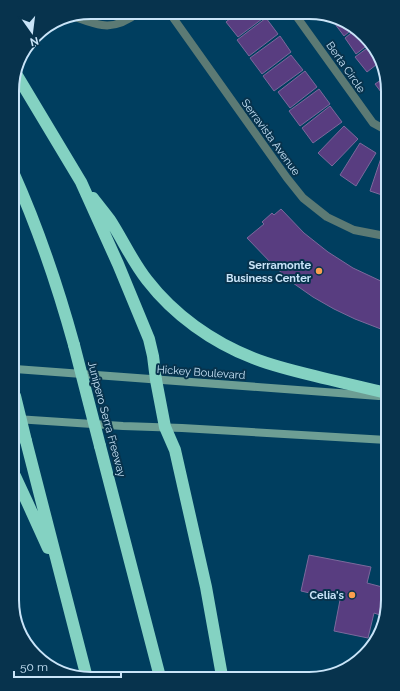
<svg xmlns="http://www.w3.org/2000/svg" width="400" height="691" font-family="Raleway,sans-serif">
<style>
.building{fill:#583d80;stroke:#7b699c}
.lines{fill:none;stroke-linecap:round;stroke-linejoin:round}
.service{stroke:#5c7a74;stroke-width:5.5}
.minor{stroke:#5c7a74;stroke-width:8}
.secondary{stroke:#6d9e94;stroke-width:8}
.motorway{stroke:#84d2c2;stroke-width:12}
.motorway-bridge{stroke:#84d2c2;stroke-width:12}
.poi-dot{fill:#fa9f4e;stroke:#07334d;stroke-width:1.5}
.labels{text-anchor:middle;stroke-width:4;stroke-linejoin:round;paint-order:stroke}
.street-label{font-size:11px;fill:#c9e4f8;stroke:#07334d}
.poi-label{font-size:11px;font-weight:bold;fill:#c9e4f8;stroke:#07334d;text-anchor:end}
.rim{fill:none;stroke:#c9e4f8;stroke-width:2}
</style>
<rect width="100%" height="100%" fill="#003e5f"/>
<path class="building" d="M219 13H235L225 20Z
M237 13H263L266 16 238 37 226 22Z
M266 18 278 34 249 56 237 40Z
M334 19 354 28 344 36 332 20Z
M356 29 361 32 369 44 356 54 345 38Z
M280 36 291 52 262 74 250 58Z
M370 46 381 61 367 72 355 57Z
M291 55 303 70 274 91 263 76Z
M305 71 317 87 290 108 278 92Z
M384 78V96L375 84Z
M319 89 330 104 300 126 289 111Z
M330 106 342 122 313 143 302 128Z
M344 126 358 139 332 166 318 153Z
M360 143 376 153 356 186 340 175Z
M382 155 384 156 385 196 370 191Z
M281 209 304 233 328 252 353 268 385 283 386 331 355 319 334 309 313 297 293 283 274 266 247 238 264 224 262 222 272 213 274 215Z
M309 555 371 567 367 583 386 588 380 615 374 613 368 638 334 631 340 600 301 591Z"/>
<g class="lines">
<path class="service" d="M387 560 388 567"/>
<path class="minor" d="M169 12 287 178 303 198 327 217 354 230 385 236
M294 13 373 123 384 129
M72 16C81 19 92 24 102 25 115 27 129 20 139 12"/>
<path class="secondary" d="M15 369 379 396
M16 419 123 426 182 428 387 440"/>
<path class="motorway" d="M15 72 81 182 118 264 149 339 153 356 156 380 165 427 175 450 206 587 222 676
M13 172C38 228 58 287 74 345
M93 198C99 206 105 213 110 220 123 240 132 261 147 280 174 315 212 342 253 358 273 366 294 371 315 376 339 382 362 387 386 393
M26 441 87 678
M100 446 160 677
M15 476 28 504 48 548"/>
<path class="motorway-bridge" d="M74 345 100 446
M15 396 26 441"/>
</g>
<g class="poi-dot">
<circle cx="319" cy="271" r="4"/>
<circle cx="352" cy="595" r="4"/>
</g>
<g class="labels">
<g class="street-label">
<text transform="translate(346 67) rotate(55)" y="4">Berta Circle</text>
<text transform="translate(271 137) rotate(54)" y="4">Serravista Avenue</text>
<text transform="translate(201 372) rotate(4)" y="4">Hickey Boulevard</text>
<text transform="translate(107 419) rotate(75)" y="4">Junipero Serra Freeway</text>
</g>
<g class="poi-label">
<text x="311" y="269">Serramonte<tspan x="311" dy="13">Business Center</tspan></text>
<text x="344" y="599">Celia's</text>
</g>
</g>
<path d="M0 0H400V691H0ZM91 19H309A72 72 0 0 1 381 91V600A72 72 0 0 1 309 672H91A72 72 0 0 1 19 600V91A72 72 0 0 1 91 19Z" fill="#07334d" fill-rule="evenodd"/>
<path class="rim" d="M91 19H309A72 72 0 0 1 381 91V600A72 72 0 0 1 309 672H91A72 72 0 0 1 19 600V91A72 72 0 0 1 91 19Z"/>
<g transform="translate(32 32) rotate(166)" stroke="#07334d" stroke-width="3" paint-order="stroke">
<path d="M0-3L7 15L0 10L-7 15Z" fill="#c9e4f8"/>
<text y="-6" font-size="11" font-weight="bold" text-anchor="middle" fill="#c9e4f8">N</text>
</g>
<path d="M14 671v6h107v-6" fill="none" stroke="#c9e4f8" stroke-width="2"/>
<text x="20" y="671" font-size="12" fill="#c9e4f8" stroke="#07334d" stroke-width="3" paint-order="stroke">50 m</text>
</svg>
